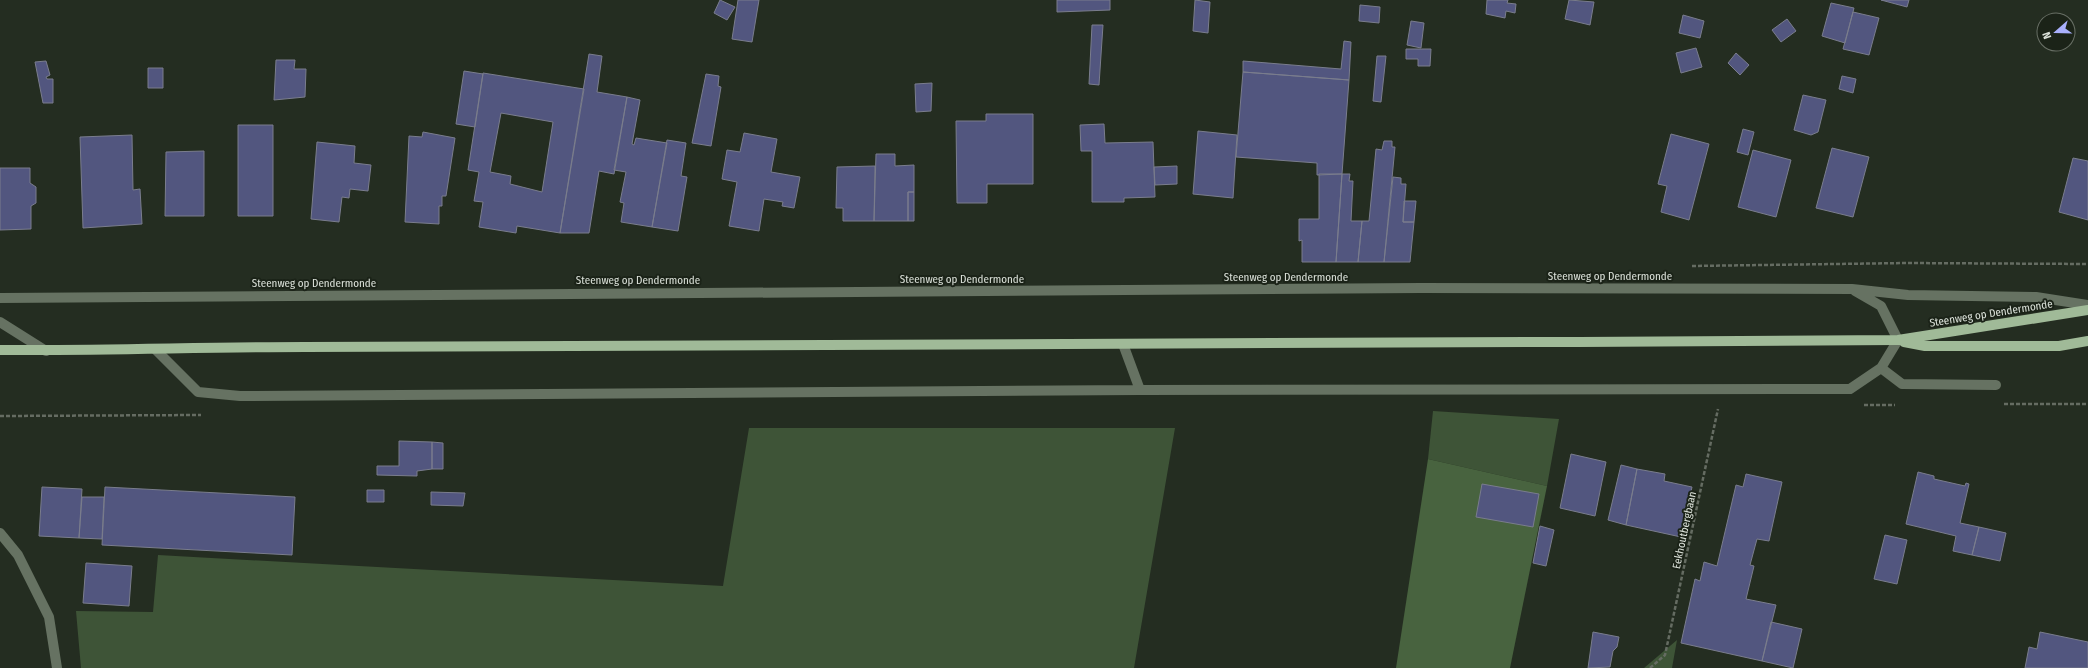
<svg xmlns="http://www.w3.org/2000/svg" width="2088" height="668" font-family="'Fira Sans Condensed',sans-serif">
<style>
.green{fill:#3e5437}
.forest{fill:#48633f}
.building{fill:#52567f;stroke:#7a7d8d;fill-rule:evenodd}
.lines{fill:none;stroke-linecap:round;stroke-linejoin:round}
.path{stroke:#656c62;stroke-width:2.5;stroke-dasharray:4 2;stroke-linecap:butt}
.minor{stroke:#667262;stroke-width:10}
.major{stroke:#a0ba98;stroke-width:10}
.labels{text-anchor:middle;stroke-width:4;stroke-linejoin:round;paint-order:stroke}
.street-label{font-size:11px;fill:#dbe1d9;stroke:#1b2318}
</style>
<rect width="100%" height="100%" fill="#242d21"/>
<path class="green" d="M1433 411 1559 419 1547 486 1428 459Z
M749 428H1175L1134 668H81L76 611 153 612 158 555 723 586Z
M1677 640 1672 668H1644Z"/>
<path class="forest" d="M1428 459 1547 486 1510 668H1396Z"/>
<path class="building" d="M720 0 735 7 727 20 714 13Z
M738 0H759L752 42 732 39Z
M1057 0H1110V10L1057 12Z
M1195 0 1210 2 1208 33 1193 31Z
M1487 0H1508L1507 3 1516 4 1515 13 1506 11 1505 18 1486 14Z
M1569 0 1594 2 1590 25 1565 19Z
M1881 0H1909L1907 7Z
M1831 3 1854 8 1845 43 1822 36Z
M1360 5 1380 7 1379 23 1359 21Z
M1853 12 1879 18 1869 55 1843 49Z
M1683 15 1704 21 1700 38 1679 33Z
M1787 19 1796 31 1781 42 1772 30Z
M1411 21 1424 23 1421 48 1407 45Z
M1092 25H1103L1099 85 1089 84Z
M1344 41 1351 42 1349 80 1243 72V61L1341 69Z
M1696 48 1702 67 1681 73 1676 53Z
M1406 49H1431L1430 66H1418V59H1406Z
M1736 53 1749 65 1740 75 1728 63Z
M589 54 602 56 597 92 627 97 614 174 599 171 589 233H560Z
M1377 56H1386L1381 102 1373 101Z
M276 60H295L294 69H306L305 97 274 100Z
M46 61 50 75 46 77 47 79H53V103H43L35 62Z
M148 68H163V88H148Z
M464 71 483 74 475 127 456 124Z
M1243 72 1349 80 1342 174 1317 175V163L1236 157Z
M483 73 584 89 560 233 517 226 516 233 479 227 483 202 474 201 479 172 468 170ZM501 113 553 122 542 192 510 184 511 176 490 172Z
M706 74 719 76 718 86 721 87 711 146 692 143Z
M1842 76 1856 79 1853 93 1839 89Z
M932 83 931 111 916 112 915 84Z
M1803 95 1826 100 1818 132 1811 135 1794 130Z
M627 97 640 100 632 144 634 145 636 138 667 143 652 227 621 222 624 203 620 202 626 172 614 170Z
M986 114H1033V184H987V203H957L956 121H986Z
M1104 124 1105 143 1153 142 1155 197 1124 198V202H1092V151H1081L1080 125Z
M238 125H273V216H238Z
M1743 129 1754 132 1748 155 1737 152Z
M1198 131 1237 135 1233 198 1193 194Z
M423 132 455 138 446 196H442V206H439V224L405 222 409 136 422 137Z
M744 133 777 139 771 172 800 177 794 208 782 206 783 202 764 199 759 231 729 226 737 182 722 179 727 150 740 152Z
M1671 134 1709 144 1689 220 1661 212 1667 186 1658 184Z
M132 135 133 190 140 189 142 224 83 228 80 137Z
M667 140 686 143 681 176 687 177 678 231 652 227Z
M1384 141H1392V147H1395L1384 262H1358L1362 221H1369L1376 149 1382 150Z
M317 142 355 146 354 163 371 165 368 191 350 189 349 198 342 197 339 222 311 219Z
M1832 148 1869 157 1853 217 1816 208Z
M1753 150 1791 160 1776 217 1738 207Z
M204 151V216H165L166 152Z
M876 154H895V166L914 165V192H908V221H874Z
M2073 158 2088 161V220L2059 212Z
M875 166 874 221H843V208H836L837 167Z
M1177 166V184L1155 185 1154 167Z
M0 168H30V183L36 187V203L31 206V229L0 230Z
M1319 174H1342L1336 262H1302V240L1299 241V219H1319Z
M1342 174H1350L1349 181H1353L1351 221H1362L1358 262H1336Z
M1393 177 1401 178V184H1406L1403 222H1414L1410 262H1384Z
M908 192H914V221H908Z
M1404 201H1416L1414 222H1403Z
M399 441 432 442V469L417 471V476L377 475V466H399Z
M432 442 443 443V469H432Z
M1571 454 1606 462 1595 516 1560 508Z
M1621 465 1637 469 1626 525 1608 520Z
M1637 469 1665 474 1664 481 1692 487 1681 537 1626 525Z
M1918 472 1934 476V479L1965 486 1966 483 1969 484 1960 523 1979 527 1972 555 1953 551 1956 536 1906 524Z
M1746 474 1782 482 1769 541 1757 539 1750 565 1754 566 1746 599 1776 605 1762 661 1681 643 1695 579 1700 581 1704 562 1717 566 1736 485 1743 487Z
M1482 484 1539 494 1533 527 1476 517Z
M42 487 82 489 79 538 39 536Z
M105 487 295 497 292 555 102 545Z
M367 490H384V502H367Z
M431 492 465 493 463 506 431 505Z
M82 497H104L102 539 79 538Z
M1540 526 1554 530 1546 566 1533 563Z
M1979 527 2006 533 2000 561 1972 555Z
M1885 535 1907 540 1897 584 1874 579Z
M86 563 132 566 129 606 83 603Z
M1771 622 1802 629 1793 668 1762 661Z
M1593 632 1619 637 1617 647 1613 651 1610 667 1588 668Z
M2040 632 2088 642V668H2025L2029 647 2037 649Z"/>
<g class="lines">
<path class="path" d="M1692 266 1905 263 2088 264
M2004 404H2088
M1864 405H1895
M0 416 201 415
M1650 668 1665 655 1718 409"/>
<path class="minor" d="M0 298 1421 288 1852 289 1908 295 2036 297 2088 305
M0 322 46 351
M1123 344 1140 390
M156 350 198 392 240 396 1140 390 1850 389 1881 368 1898 340 1881 306 1855 291
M1881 368 1902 384 1996 385
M0 533 18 555 49 617 57 668"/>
<path class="major" d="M1904 342 1925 346H2059L2088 341
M0 350C102 351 203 347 305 347 836 347 1367 343 1898 340L2088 310"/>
</g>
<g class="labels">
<g class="street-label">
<text x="1610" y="280">Steenweg op Dendermonde</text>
<text x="1286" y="281">Steenweg op Dendermonde</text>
<text x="962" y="283">Steenweg op Dendermonde</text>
<text x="638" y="284">Steenweg op Dendermonde</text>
<text x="314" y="287">Steenweg op Dendermonde</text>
<text transform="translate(1991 313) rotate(-9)" y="4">Steenweg op Dendermonde</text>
<text transform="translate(1684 530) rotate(-78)" y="4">Eekhoutbergbaan</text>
</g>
</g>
<g transform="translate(2056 32) rotate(250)"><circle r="19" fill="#1b2318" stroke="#686f65"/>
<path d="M0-3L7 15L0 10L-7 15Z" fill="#a9b0fc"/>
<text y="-6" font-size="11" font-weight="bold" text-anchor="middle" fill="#dbe1d9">N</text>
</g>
</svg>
